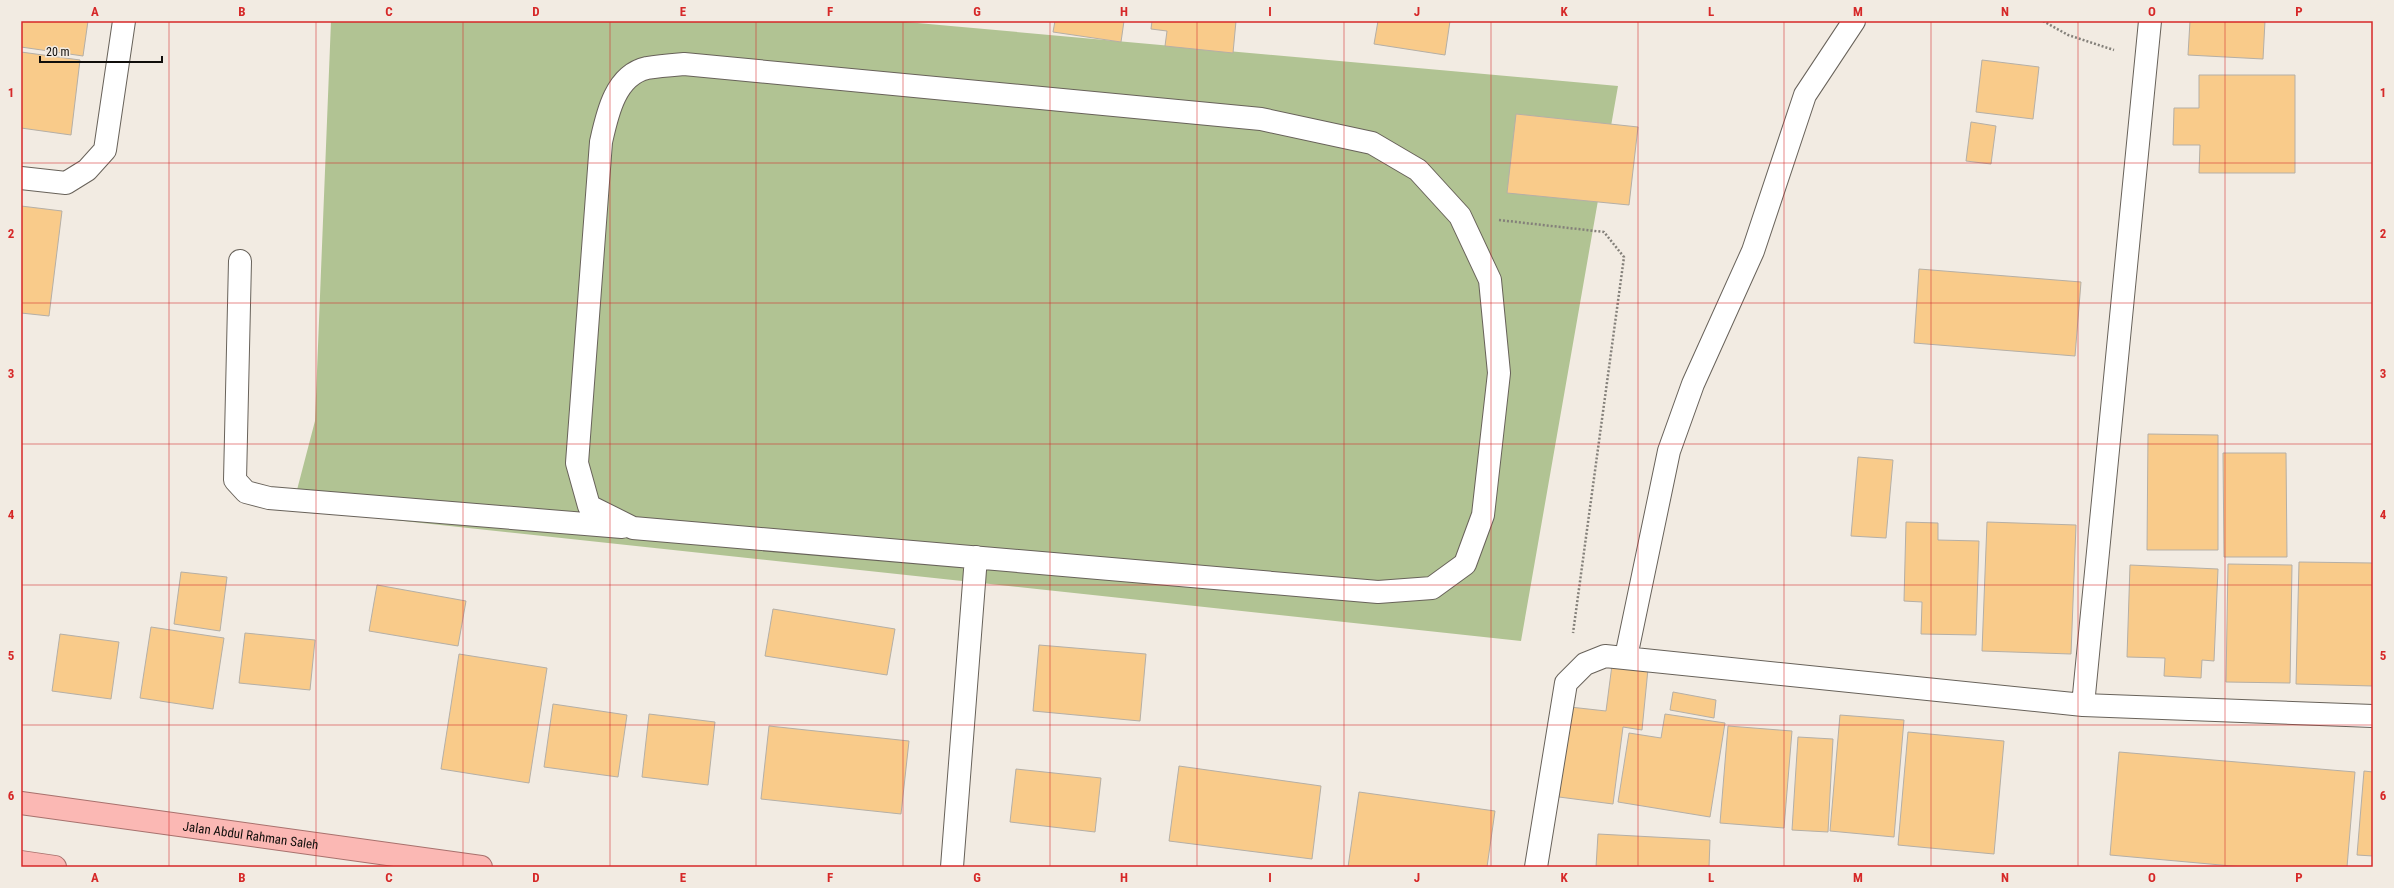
<svg xmlns="http://www.w3.org/2000/svg" width="2394" height="888" font-family="'Roboto Condensed',sans-serif">
<style>
.green{fill:#b1c393}
.building{fill:#f9cb8a;stroke:#b5afa6}
.lines{fill:none;stroke-linecap:round;stroke-linejoin:round}
.minor-casing{stroke:#68625a;stroke-width:24}
.trunk-casing{stroke:#a8716d;stroke-width:24}
.path{stroke:#84807a;stroke-width:2.5;stroke-dasharray:2 2;stroke-linecap:butt}
.minor{stroke:#fff;stroke-width:22}
.trunk{stroke:#fbb8b4;stroke-width:22}
.grid{fill:none;stroke:#d62828;stroke-width:1;stroke-opacity:0.55}
.labels{text-anchor:middle;stroke-width:3;stroke-linejoin:round;paint-order:stroke}
.street-label{font-size:13px;fill:#100e0b;stroke:#f2ebe2}
.neatline{fill:none;stroke:#d62828;stroke-width:1.5}
.grid-label{font-size:13px;text-anchor:middle;font-weight:bold;fill:#d62828}
</style>
<rect width="100%" height="100%" fill="#f2ebe2"/>
<path class="green" d="M331 21H895L1618 86 1521 641 292 509 315 421Z"/>
<path class="building" d="M21 21H88L83 56 21 47Z
M1055 21H1124L1121 42 1053 32Z
M1152 21H1236L1233 53 1165 46 1167 31 1151 29Z
M1378 21H1450L1445 55 1374 44Z
M2190 21H2265L2263 59 2188 55Z
M21 52 80 60 71 135 21 128Z
M1982 60 2039 67 2033 119 1976 112Z
M2199 75H2295V173H2199L2200 145H2173L2174 108H2199Z
M1516 114 1638 127 1629 205 1507 193Z
M1971 122 1996 126 1991 164 1966 161Z
M21 206 62 211 49 316 21 313Z
M1919 269 2081 282 2075 356 1914 343Z
M2148 434 2218 435V550H2147Z
M2223 453H2286L2287 557H2224Z
M1858 457 1893 460 1886 538 1851 536Z
M1906 522 1938 523V540L1979 541 1976 635 1921 634 1922 602 1904 601Z
M1987 522 2076 525 2071 654 1982 651Z
M2299 562 2373 563V686L2296 684Z
M2228 564 2292 565 2290 683 2226 682Z
M2130 565 2218 569 2214 661 2202 660 2201 678 2164 676 2165 658 2127 657Z
M181 572 227 577 220 631 174 624Z
M377 585 466 601 458 646 369 631Z
M773 609 895 629 887 675 765 656Z
M151 627 224 638 213 709 140 698Z
M245 633 315 640 310 690 239 683Z
M60 634 119 642 111 699 52 691Z
M1039 645 1146 654 1140 721 1033 711Z
M459 654 547 668 529 783 441 769Z
M1612 665 1648 669 1642 730 1623 727 1613 804 1559 797 1570 707 1606 711Z
M1673 692 1716 700 1714 718 1670 710Z
M553 704 627 715 618 777 544 767Z
M649 714 715 722 708 785 642 777Z
M1665 714 1725 723 1710 817 1618 802 1629 733 1661 738Z
M1840 715 1904 720 1894 837 1830 831Z
M769 726 909 741 901 814 761 799Z
M1728 726 1792 731 1784 828 1720 823Z
M1908 732 2004 741 1994 854 1898 845Z
M1798 737 1833 739 1828 832 1792 830Z
M2119 752 2355 772 2347 867H2243L2110 855Z
M1179 766 1321 786 1312 859 1169 841Z
M1016 769 1101 778 1095 832 1010 822Z
M2364 771 2373 772V856L2357 855Z
M1359 792 1495 811 1487 867H1348Z
M1598 834 1710 840 1709 867H1596Z"/>
<g class="lines">
<g class="minor-casing">
<path id="minor" d="M684 64 1261 119 1372 143 1418 170 1460 216 1490 280 1499 373 1483 515 1465 564 1432 588 1378 592 633 528 589 506 577 463 601 142C607 115 615 75 647 68 659 66 672 65 684 64Z
M21 178 66 183 87 170 105 150 124 21
M240 261 235 480 246 492 269 498 622 527
M1626 657 1669 451 1693 384 1753 251 1805 95 1854 21
M2083 705 2150 21
M952 867 976 557
M1536 867 1566 683 1585 664 1605 656 2083 705 2373 716"/>
</g>
<g class="trunk-casing">
<g id="trunk">
<path id="s1" d="M21 803 481 867"/>
<path d="M21 862 55 867"/>
</g>
</g>
<path class="path" d="M2043 21 2068 35 2114 50
M1499 220 1604 232 1624 257 1573 633"/>
<use href="#minor" class="minor"/>
<use href="#trunk" class="trunk"/>
</g>
<path class="grid" d="M169 21V867M316 21V867M463 21V867M610 21V867M756 21V867M903 21V867M1050 21V867M1197 21V867M1344 21V867M1491 21V867M1638 21V867M1784 21V867M1931 21V867M2078 21V867M2225 21V867M21 163H2373M21 303H2373M21 444H2373M21 585H2373M21 725H2373"/>
<g class="labels">
<g class="street-label">
<text dy="5" stroke="none"><textPath href="#s1" startOffset="232">Jalan Abdul Rahman Saleh</textPath></text>
</g>
</g>
<rect width="2394" height="888" fill="none" stroke="#f2ebe2" stroke-width="44"/>
<path d="M40 56v6h122v-6" fill="none" stroke="#100e0b" stroke-width="2"/>
<text x="46" y="56" font-size="12" fill="#100e0b" stroke="#f2ebe2" stroke-width="3" paint-order="stroke">20 m</text>
<rect x="22" y="22" width="2350" height="844" class="neatline"/>
<g class="grid-label">
<text x="95" y="16">A</text>
<text x="242" y="16">B</text>
<text x="389" y="16">C</text>
<text x="536" y="16">D</text>
<text x="683" y="16">E</text>
<text x="830" y="16">F</text>
<text x="977" y="16">G</text>
<text x="1124" y="16">H</text>
<text x="1270" y="16">I</text>
<text x="1417" y="16">J</text>
<text x="1564" y="16">K</text>
<text x="1711" y="16">L</text>
<text x="1858" y="16">M</text>
<text x="2005" y="16">N</text>
<text x="2152" y="16">O</text>
<text x="2299" y="16">P</text>
<text x="11" y="97">1</text>
<text x="2383" y="97">1</text>
<text x="11" y="238">2</text>
<text x="2383" y="238">2</text>
<text x="11" y="378">3</text>
<text x="2383" y="378">3</text>
<text x="11" y="519">4</text>
<text x="2383" y="519">4</text>
<text x="11" y="660">5</text>
<text x="2383" y="660">5</text>
<text x="11" y="800">6</text>
<text x="2383" y="800">6</text>
<text x="95" y="882">A</text>
<text x="242" y="882">B</text>
<text x="389" y="882">C</text>
<text x="536" y="882">D</text>
<text x="683" y="882">E</text>
<text x="830" y="882">F</text>
<text x="977" y="882">G</text>
<text x="1124" y="882">H</text>
<text x="1270" y="882">I</text>
<text x="1417" y="882">J</text>
<text x="1564" y="882">K</text>
<text x="1711" y="882">L</text>
<text x="1858" y="882">M</text>
<text x="2005" y="882">N</text>
<text x="2152" y="882">O</text>
<text x="2299" y="882">P</text>
</g>
</svg>
